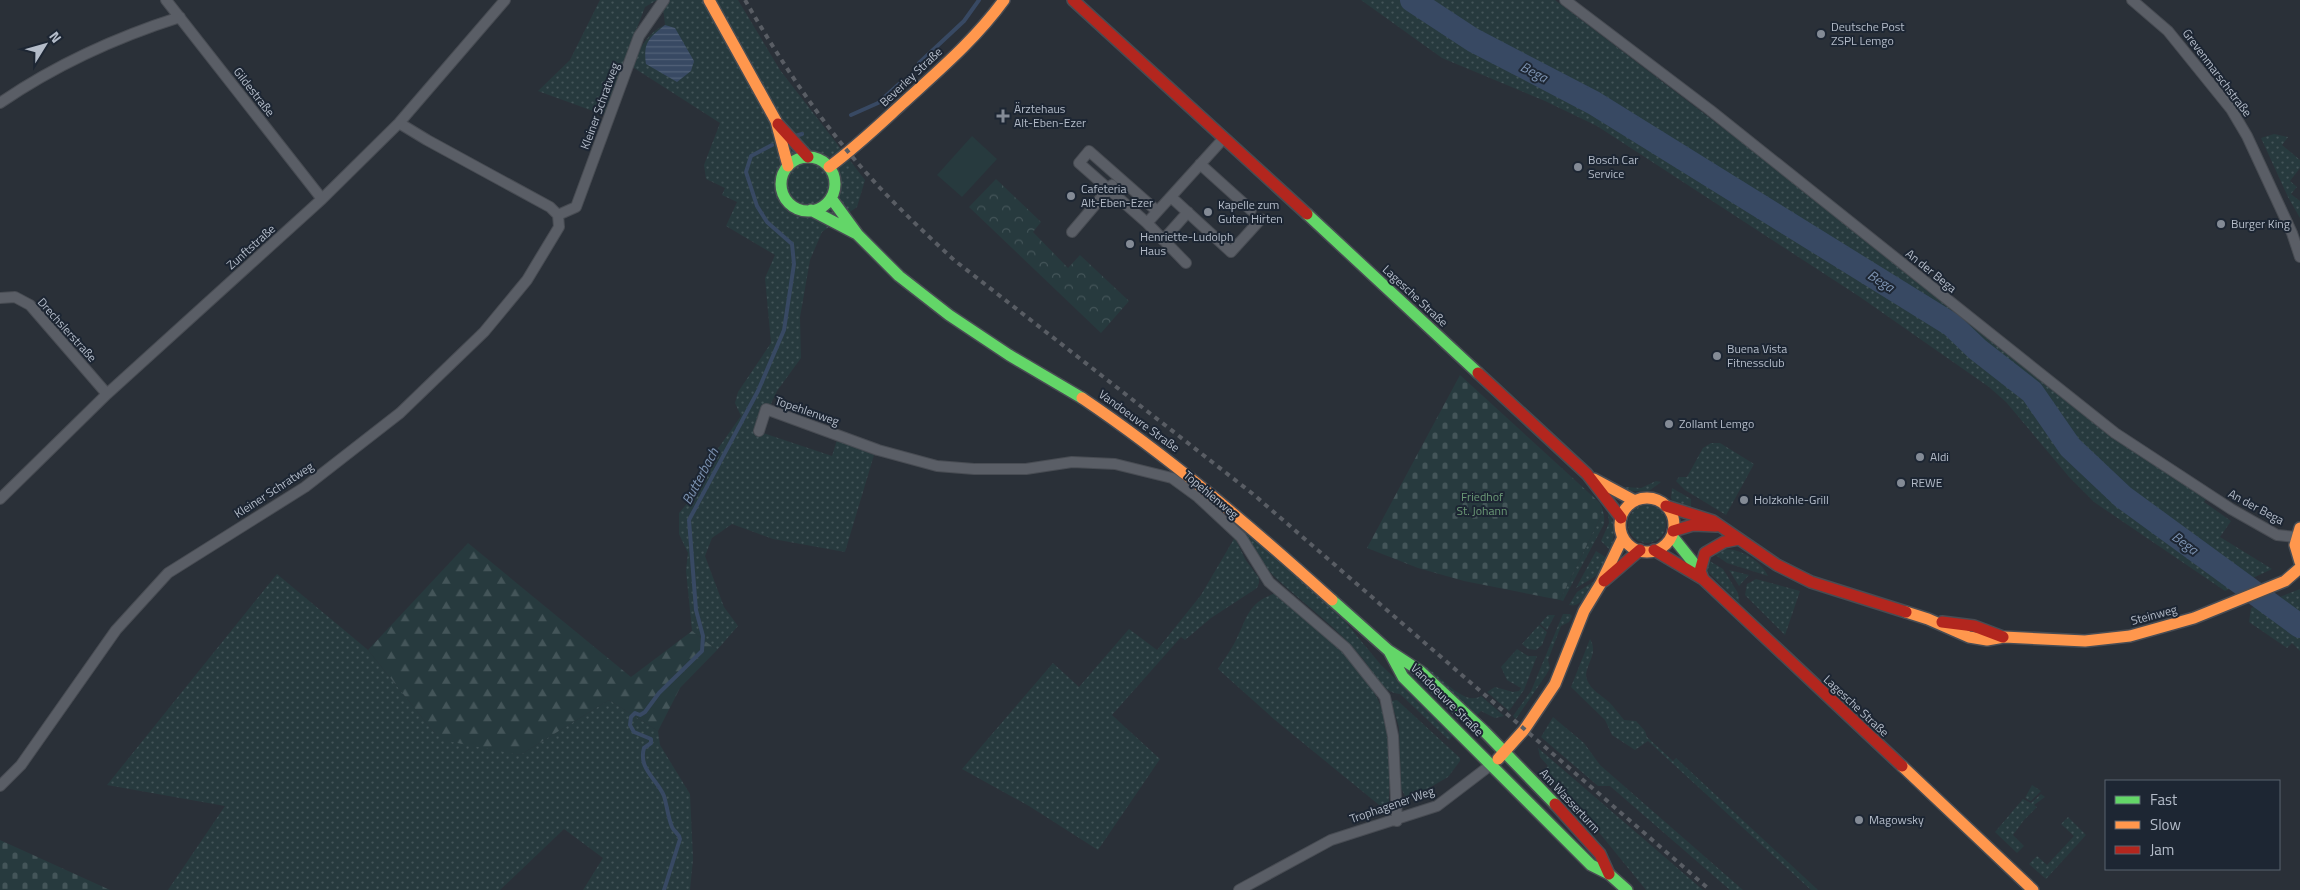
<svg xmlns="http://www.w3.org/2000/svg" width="2300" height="890" font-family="'Titillium Web',sans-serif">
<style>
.grass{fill:url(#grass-dots)}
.forest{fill:url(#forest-firs)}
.cemetery{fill:url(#cemetery-stones)}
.park{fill:url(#park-crowns)}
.garden{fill:#273a3e}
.water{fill:url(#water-rules)}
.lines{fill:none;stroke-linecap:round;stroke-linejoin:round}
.stream{stroke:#384963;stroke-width:4}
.river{stroke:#384963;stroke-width:24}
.street-casing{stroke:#484c53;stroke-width:12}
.fast-casing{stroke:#484c53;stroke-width:14}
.slow-casing{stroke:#484c53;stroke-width:14}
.jam-casing{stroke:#484c53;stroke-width:14}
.street{stroke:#5a5e66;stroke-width:10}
.fast{stroke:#63d668;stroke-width:11}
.slow{stroke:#ff974d;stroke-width:11}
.jam{stroke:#b3261e;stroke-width:11}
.rail{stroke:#595d64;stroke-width:4;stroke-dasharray:5 5;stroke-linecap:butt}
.poi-dot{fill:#848b96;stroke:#1d2633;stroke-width:2}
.labels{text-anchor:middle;stroke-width:4;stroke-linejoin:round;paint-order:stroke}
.poi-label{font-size:12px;fill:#b4bcc9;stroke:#1d2633;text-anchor:start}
.street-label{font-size:12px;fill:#b4bcc9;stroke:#1d2633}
.park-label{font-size:12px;fill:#6b9a76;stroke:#1d2633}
.water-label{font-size:14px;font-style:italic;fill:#7c92b1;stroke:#1d2633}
</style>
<defs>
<pattern id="grass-dots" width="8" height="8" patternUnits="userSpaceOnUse" patternTransform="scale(1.25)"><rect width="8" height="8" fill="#273a3e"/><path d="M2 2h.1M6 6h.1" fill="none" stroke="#445559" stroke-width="1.8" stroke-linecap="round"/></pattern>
<pattern id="forest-firs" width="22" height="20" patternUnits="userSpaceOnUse" patternTransform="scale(1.25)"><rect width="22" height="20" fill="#273a3e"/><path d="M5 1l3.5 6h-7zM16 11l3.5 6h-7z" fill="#445559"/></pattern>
<pattern id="cemetery-stones" width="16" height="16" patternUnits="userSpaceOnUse" patternTransform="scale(1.25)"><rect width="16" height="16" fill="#273a3e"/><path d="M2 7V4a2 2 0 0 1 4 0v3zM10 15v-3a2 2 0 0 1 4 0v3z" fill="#445559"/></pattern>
<pattern id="park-crowns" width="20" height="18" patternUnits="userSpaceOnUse" patternTransform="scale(1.25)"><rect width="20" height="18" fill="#273a3e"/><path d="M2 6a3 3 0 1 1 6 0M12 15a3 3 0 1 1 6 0" fill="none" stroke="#445559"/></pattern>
<pattern id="water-rules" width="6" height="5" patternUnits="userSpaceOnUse" patternTransform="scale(1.25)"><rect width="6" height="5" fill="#384963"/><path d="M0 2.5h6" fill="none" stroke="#526178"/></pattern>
</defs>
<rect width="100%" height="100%" fill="#2a3038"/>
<path class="grass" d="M600 0H657L645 7 604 115 538 91 570 60Z
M670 0H738L780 70 865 180 857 207 822 232 810 260 800 317 801 358 777 391 769 408 763 433 832 456 837 440 874 455 845 552 773 539 732 524 712 538 705 556 724 607 738 626 717 650 692 631 686 570 688 553 679 534V513L690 500 712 457 741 416 735 403 738 392 771 343 765 278 775 255 726 226 737 202 722 195 725 188 706 179 704 165 720 123 631 66C639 50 648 32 665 25L663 7Z
M1361 0H1555L1761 157 2112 437 2206 499 2204 502 2231 521 2220 537 2272 569 2225 591 2094 502 2070 478 2006 402 1989 387 1860 297 1597 126 1545 101 1442 58Z
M2274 134 2288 137 2282 145 2300 160V168L2290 181 2297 187 2291 194 2300 201V218L2288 197 2261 138Z
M1711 443H1720L1754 464 1726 515 1685 490 1676 481 1679 477H1687L1703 448Z
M1656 481 1661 482 1649 491H1626L1624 487 1641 488Z
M1672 488 1691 499V509L1674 503 1671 498Z
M1600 503C1603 509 1605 517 1604 524L1563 601 1560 600 1601 516Z
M1628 524a19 19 0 1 1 38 0a19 19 0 1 1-38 0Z
M1608 512 1612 516 1614 534 1611 551 1601 541 1609 523Z
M1239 525 1338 613 1381 665 1454 734 1449 740 1400 694C1382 693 1373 672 1363 659 1338 628 1305 605 1276 578 1260 563 1249 545 1237 527Z
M1235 537 1245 559 1259 578V583L1257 588 1211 618 1185 640 1181 637 1112 715 1160 759 1098 850 1029 806 962 769 1053 663 1079 687 1129 629 1157 650 1201 595Z
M1726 549C1743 550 1761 561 1768 576L1727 563 1714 554Z
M1596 551 1607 558 1596 576 1576 588Z
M1708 560 1723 569 1738 593 1740 604 1708 572Z
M1729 570 1749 575 1739 586Z
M277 574 368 650 436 735 520 755 609 700 658 731 660 745 690 794 693 859 690 890H583L603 858 564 829 500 890H168L225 806 107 785Z
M1756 579 1800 591 1785 635 1745 595 1747 584Z
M1593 582C1587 592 1582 608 1569 605L1577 592Z
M2300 589V651L2292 643 2287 648 2249 622 2251 608Z
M1276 593C1313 625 1365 663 1382 709 1393 738 1389 771 1389 801L1387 809H1384L1275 720 1218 669C1224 659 1232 649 1237 638 1248 615 1249 602 1276 593Z
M1563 614H1570L1572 616 1569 622 1561 626 1548 660 1550 668 1546 675 1516 719 1513 716 1531 691Z
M1548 615H1555L1547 630 1540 624Z
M1539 625 1547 632 1542 645 1536 650 1528 649 1522 644Z
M1590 639C1600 655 1582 667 1587 680 1591 690 1601 695 1609 702 1614 707 1619 714 1624 720L1636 721 1645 731 1647 737 1673 761 1676 758 1818 890H1811L1648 741 1635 750 1612 735 1605 720 1571 687Z
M1517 649 1528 656H1537L1524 690 1509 711 1487 692 1495 687 1513 692 1519 691 1521 688 1507 680 1501 667Z
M1416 662C1437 668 1461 708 1481 696L1504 716 1495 718 1481 711 1476 716Z
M1414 670 1471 722 1466 727 1410 674Z
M1397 700 1460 758V761L1448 777 1410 799 1406 798 1401 788 1399 727 1391 701Z
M1553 717 1584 743 1600 765 1743 890H1730L1610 786H1598L1541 737Z
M1538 748 1703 890H1646L1575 803 1543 771 1548 766 1540 757Z
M2032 785 2041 791 2031 801 2025 798Z
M2041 794 2045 797 2034 805 2037 807 2024 820 2013 835 2024 846 2017 853 1995 832 2023 799 2031 803Z
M2068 817 2086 835 2046 879 2029 864 2037 856 2047 865 2074 836 2061 824Z"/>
<path class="forest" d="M468 543 631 677 692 631 717 650 680 688 658 731 609 700 520 755 452 742 436 735 368 650Z"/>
<path class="cemetery" d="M1460 375 1600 503 1601 516 1560 600 1464 581 1418 568 1367 548Z
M0 840 110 890H0Z"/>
<path class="park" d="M996 179 1041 222 1033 232 1068 268 1080 255 1129 301 1101 333 969 207Z"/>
<path class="garden" d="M972 136 997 159 962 197 937 175Z"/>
<path class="water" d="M665 25 675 28 694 61 691 71 677 82 646 64C643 42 649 38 665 25Z"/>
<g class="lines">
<path class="stream" d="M919 63 964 21 979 0
M851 115 878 103 899 84
M795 136 802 134
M664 890 680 839C679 833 674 832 672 827 668 817 667 806 664 796 657 779 638 769 644 748L651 743V739L634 732 630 725 631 717 635 713 640 715 645 712 659 693 702 651 703 636 696 610 689 520 758 391 784 330 794 264 792 244 767 222 757 206 746 172 751 156 772 145"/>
<path class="river" d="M1412 0 1473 40 1594 103 1952 325 1977 349 2032 392 2070 447 2123 497 2300 626"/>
<g class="street-casing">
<path id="street" d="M166 0 322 199
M1565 0 1710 110 2115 433 2231 509 2277 535 2296 537
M2132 0 2168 31 2231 109 2247 136 2292 233 2300 257
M0 103C54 66 117 37 180 17
M1200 164 1251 210
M1171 197 1231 252 1261 219
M1157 211 1089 151 1079 163 1147 223 1186 263
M558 215 576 207 639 36 664 0
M1147 223 1224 138
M1072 232 1112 185
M1163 240 1188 212
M0 298 15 297 30 305 107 394
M759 431 766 409 878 450 937 466 974 469H1026L1072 462 1115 464 1172 478 1198 497 1241 537 1269 582 1346 648 1385 697 1393 736 1397 821
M0 499 107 394 322 199 399 123 505 0
M0 786 21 765 116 630 168 573 305 487 400 413 484 332 527 280 559 227 558 215 550 207 427 140 399 123
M1239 890 1331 840 1437 806 1492 764"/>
</g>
<g class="fast-casing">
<path id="fast" d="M781 184a27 27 0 1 1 54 0a27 27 0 1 1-54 0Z
M831 198 858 235 899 276 949 315 1009 355 1082 398
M811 210 857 234
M1307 214 1478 373
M1672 536 1700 571
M1332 600 1388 650 1420 671 1484 731 1555 804
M1389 651 1403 677 1591 865 1609 874 1627 890"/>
</g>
<g class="slow-casing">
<path id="slow" d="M709 0 776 121 788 166
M829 167C855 148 878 126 902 104 938 71 975 40 1004 0
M1082 398C1171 458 1252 528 1332 600
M1594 479 1635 501
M1620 525a27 27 0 1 1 54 0a27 27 0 1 1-54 0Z
M2300 528 2295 545 2300 562
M1906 612 1928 619 1969 637 1987 640 2004 637 2085 641 2130 636 2194 618 2285 581 2300 568
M1498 759 1524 730 1555 684 1584 611 1601 583 1623 537
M1902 766 2033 890"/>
</g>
<g class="jam-casing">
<path id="jam" d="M1073 0 1307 214
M778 124 808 157
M1478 373 1587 474 1621 518
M1666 506 1713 521 1777 565 1811 582 1906 612
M1673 531 1693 525 1716 526
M1654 550 1703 579 1902 766
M1703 579 1700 571 1705 553 1724 542 1739 539
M1604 581 1640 550
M1942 622 1974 626 2003 637
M1555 804 1600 854 1609 874"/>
</g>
<use href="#street" class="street"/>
<use href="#fast" class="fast"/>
<use href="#slow" class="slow"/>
<use href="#jam" class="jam"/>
<path class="rail" d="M745 0C781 62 821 123 870 177 896 206 925 233 954 260L1253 494 1710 890"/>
</g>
<g class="poi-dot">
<circle cx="1821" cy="34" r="5"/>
<path d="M1000.5 108.5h5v5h5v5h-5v5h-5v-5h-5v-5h5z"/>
<circle cx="1578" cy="167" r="5"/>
<circle cx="1071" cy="196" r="5"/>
<circle cx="1208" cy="212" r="5"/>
<circle cx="2221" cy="224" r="5"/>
<circle cx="1130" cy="244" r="5"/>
<circle cx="1717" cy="356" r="5"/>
<circle cx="1669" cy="424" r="5"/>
<circle cx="1920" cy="457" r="5"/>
<circle cx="1901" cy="483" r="5"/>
<circle cx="1744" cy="500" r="5"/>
<circle cx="1859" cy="820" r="5"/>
</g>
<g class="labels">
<g class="poi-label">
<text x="1831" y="31">Deutsche Post<tspan x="1831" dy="14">ZSPL Lemgo</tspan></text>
<text x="1014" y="113">Ärztehaus<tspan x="1014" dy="14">Alt-Eben-Ezer</tspan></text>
<text x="1588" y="164">Bosch Car<tspan x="1588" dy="14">Service</tspan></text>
<text x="1081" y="193">Cafeteria<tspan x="1081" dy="14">Alt-Eben-Ezer</tspan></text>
<text x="1218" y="209">Kapelle zum<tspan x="1218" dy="14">Guten Hirten</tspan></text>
<text x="2231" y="228">Burger King</text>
<text x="1140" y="241">Henriette-Ludolph<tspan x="1140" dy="14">Haus</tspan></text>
<text x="1727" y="353">Buena Vista<tspan x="1727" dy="14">Fitnessclub</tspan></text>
<text x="1679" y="428">Zollamt Lemgo</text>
<text x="1930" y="461">Aldi</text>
<text x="1911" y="487">REWE</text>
<text x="1754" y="504">Holzkohle-Grill</text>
<text x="1869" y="824">Magowsky</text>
</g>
<g class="street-label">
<text transform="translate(2217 73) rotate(53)" y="4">Grevenmarschstraße</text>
<text transform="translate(911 77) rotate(-43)" y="4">Beverley Straße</text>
<text transform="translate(254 92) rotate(52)" y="4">Gildestraße</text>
<text transform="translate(600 106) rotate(-70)" y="4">Kleiner Schratweg</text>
<text transform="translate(251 247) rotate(-42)" y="4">Zunftstraße</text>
<text transform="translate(1931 271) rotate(39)" y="4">An der Bega</text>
<text transform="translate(1415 296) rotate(43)" y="4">Lagesche Straße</text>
<text transform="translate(67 330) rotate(48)" y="4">Drechslerstraße</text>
<text transform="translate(807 411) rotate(19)" y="4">Topehlenweg</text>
<text transform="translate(1139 421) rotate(36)" y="4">Vandoeuvre Straße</text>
<text transform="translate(274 490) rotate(-33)" y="4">Kleiner Schratweg</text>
<text transform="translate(1211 495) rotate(40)" y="4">Topehlenweg</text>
<text transform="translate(2256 507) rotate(28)" y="4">An der Bega</text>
<text transform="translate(2154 615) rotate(-15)" y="4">Steinweg</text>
<text transform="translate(1447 700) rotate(45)" y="4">Vandoeuvre Straße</text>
<text transform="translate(1856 706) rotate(43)" y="4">Lagesche Straße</text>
<text transform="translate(1570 801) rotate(47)" y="4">Am Wasserturm</text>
<text transform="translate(1392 805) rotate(-19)" y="4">Trophagener Weg</text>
</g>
<g class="park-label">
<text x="1482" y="501">Friedhof<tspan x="1482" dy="14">St. Johann</tspan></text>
</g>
<g class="water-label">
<text transform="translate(1534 72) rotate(27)" y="5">Bega</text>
<text transform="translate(1881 281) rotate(32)" y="5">Bega</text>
<text transform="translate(700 476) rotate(-62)" y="5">Butterbach</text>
<text transform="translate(2185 543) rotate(36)" y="5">Bega</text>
</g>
</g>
<rect x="2105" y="780" width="175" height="90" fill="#1d2633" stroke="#59626f"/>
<rect x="2115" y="796" width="25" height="8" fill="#63d668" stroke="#59626f"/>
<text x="2150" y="805" font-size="15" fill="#b4bcc9">Fast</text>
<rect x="2115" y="821" width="25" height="8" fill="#ff974d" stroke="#59626f"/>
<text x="2150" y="830" font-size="15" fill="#b4bcc9">Slow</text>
<rect x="2115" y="846" width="25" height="8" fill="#b3261e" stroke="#59626f"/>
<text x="2150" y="855" font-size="15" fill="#b4bcc9">Jam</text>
<g transform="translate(45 45) rotate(53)" stroke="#1d2633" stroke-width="4" paint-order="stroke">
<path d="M0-4L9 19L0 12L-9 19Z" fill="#b4bcc9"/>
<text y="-8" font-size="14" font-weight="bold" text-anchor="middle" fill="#b4bcc9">N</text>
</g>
</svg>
